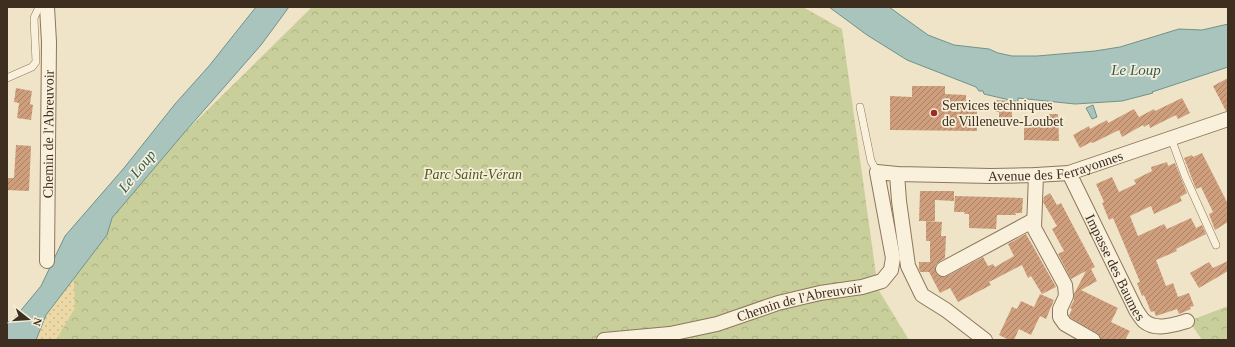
<svg xmlns="http://www.w3.org/2000/svg" width="1235" height="347" font-family="Georgia,serif">
<style>
.forest{fill:url(#forest-crowns)}
.sand{fill:url(#sand-dots)}
.water{fill:#a9c4bc;stroke:#6f938a}
.building{fill:url(#building-hatch)}
.lines{fill:none;stroke-linecap:round;stroke-linejoin:round}
.lane-casing{stroke:#8d765c;stroke-width:8}
.street-casing{stroke:#8d765c;stroke-width:16}
.lane{stroke:#faf1dc;stroke-width:7}
.street{stroke:#faf1dc;stroke-width:14}
.poi-dot{fill:#9e2a2b;stroke:#f7eed8;stroke-width:1.5}
.labels{text-anchor:middle;stroke-width:3.5;stroke-linejoin:round;paint-order:stroke}
.poi-label{font-size:14px;fill:#3d2e20;stroke:#f7eed8;text-anchor:start}
.street-label{font-size:14px;fill:#3d2e20;stroke:#f7eed8}
.park-label{font-size:14px;font-style:italic;fill:#4d5a26;stroke:#f7eed8}
.water-label{font-size:15px;font-style:italic;fill:#2f5d5a;stroke:#f7eed8}
</style>
<defs>
<pattern id="forest-crowns" width="20" height="18" patternUnits="userSpaceOnUse"><rect width="20" height="18" fill="#c9cf9b"/><path d="M2 6a3 3 0 1 1 6 0M12 15a3 3 0 1 1 6 0" fill="none" stroke="#aeb285"/></pattern>
<pattern id="sand-dots" width="8" height="8" patternUnits="userSpaceOnUse"><rect width="8" height="8" fill="#ecd9a5"/><path d="M2 2h.1M6 6h.1" fill="none" stroke="#cbbb8e" stroke-width="1.8" stroke-linecap="round"/></pattern>
<pattern id="building-hatch" width="6" height="6" patternUnits="userSpaceOnUse"><rect width="6" height="6" fill="#cf9f7d"/><path d="M-1 1l2-2M0 6l6-6M5 7l2-2" fill="none" stroke="#a98266"/></pattern>
</defs>
<rect width="100%" height="100%" fill="#f0e4c8"/>
<path class="forest" d="M312 7H803L842 29 878 289 909 340H36L46 315 107 235 112 218 184 133Z
M1228 306V340H1202L1189 321Z"/>
<path class="sand" d="M74 278 75 308 56 340H36L46 315Z"/>
<path class="water" d="M256 7H289L261 45 184 133 112 218 107 235 46 315 36 340H7V322L12 321 41 286 65 236 124 168 175 104 209 66Z
M829 7H889L928 35 954 45 989 49 998 53 1012 56H1037L1095 51 1120 47 1179 29 1202 30 1228 24V67L1152 92 1153 93 1122 101 1075 104 1018 98V102L984 94 983 91H979L976 87 907 60 867 35Z
M1093 105 1097 117 1092 119 1086 108Z"/>
<path class="building" d="M1228 78V111H1226L1213 86Z
M912 86H945V94L966 95V103H977V131L890 130V96L912 97Z
M16 88 32 91 30 104 33 105 31 120 17 118 19 103 14 102Z
M1182 98 1190 113 1178 119 1176 115 1150 128 1149 124 1144 127 1143 125 1122 137 1119 130 1097 141 1092 143 1091 142 1080 148 1073 135 1089 126 1090 129 1107 120 1108 123 1134 109 1139 117 1154 109 1155 111Z
M995 100 1012 101V124H999V112H995Z
M1049 114H1058L1059 141 1024 140V125H1042V121L1048 122Z
M16 145 31 146 29 191 7 190V178H14Z
M1202 153 1228 204V222L1215 230 1209 214 1213 212 1201 187 1196 189 1184 158 1192 155 1193 157Z
M1167 162 1168 166 1175 163 1187 193 1180 197 1182 201 1154 214 1151 206 1130 216 1138 236 1164 224 1167 229 1191 218 1196 228 1202 225 1206 234 1176 249 1177 251 1156 260 1166 286 1173 283 1178 297 1189 293 1194 306 1190 307 1191 309 1179 314 1177 309 1156 316 1154 311 1151 312 1144 295 1142 296 1137 283 1140 282 1130 258 1113 218 1109 220 1102 203 1104 202 1096 184 1112 177 1119 192 1136 184 1134 180 1152 171 1151 167Z
M920 191H954V201L935 200V221H919Z
M1050 193 1057 205 1061 203 1095 267 1091 269 1097 281 1081 290 1118 308 1111 322 1130 331 1125 340H1101L1100 336 1097 333 1071 318 1069 315 1072 309 1070 308 1074 300V294L1086 271 1071 279 1058 254 1064 251 1052 229 1057 226 1043 202 1044 197Z
M955 196 1023 198 1022 213H1015L1016 215H997L996 229 969 228V214H964L965 212H954Z
M926 221 942 222 941 236H946L945 258 936 264 935 268 936 273 939 276 943 277 947 276 983 257 988 266 993 264 995 267 1014 256 1008 244 1026 234 1056 287 1042 294 1031 276 1028 278 1022 265 989 282 991 285 958 302 950 288 940 293 929 272H920L919 268V262H930V241H926Z
M1228 261V271L1199 288 1190 273 1209 262 1213 268Z
M1040 294 1054 300 1046 319 1040 316 1031 335 1019 329 1014 340H1009L999 335 1012 307 1017 309 1021 301 1034 307Z"/>
<g class="lines">
<g class="lane-casing">
<path id="lane" d="M7 78 32 67 36 62 34 18 39 7
M860 107 871 161 877 172
M1171 138 1185 176 1216 245"/>
</g>
<g class="street-casing">
<g id="street">
<path id="s1" d="M1069 173 1136 310C1138 313 1141 318 1144 321 1156 331 1173 325 1187 321"/>
<path d="M897 174 899 201 908 266 922 295 946 310 985 340"/>
<path d="M1036 175 1034 228 1065 285 1066 296 1060 309V317L1065 324 1093 340"/>
<path id="s2" d="M47 261 49 42 47 7"/>
<path d="M943 269 1034 220"/>
<path id="s3" d="M604 340 670 334 717 324 778 303 820 293 862 287 882 281 891 270 893 258 877 172 897 174 991 176 1036 175 1069 173 1228 119"/>
</g>
</g>
<use href="#lane" class="lane"/>
<use href="#street" class="street"/>
</g>
<circle class="poi-dot" cx="934" cy="113" r="4"/>
<g class="labels">
<g class="poi-label">
<text x="942" y="110">Services techniques<tspan x="942" dy="16">de Villeneuve-Loubet</tspan></text>
</g>
<g class="street-label">
<text dy="5" stroke="none"><textPath href="#s2" startOffset="127">Chemin de l'Abreuvoir</textPath></text>
<text dy="5" stroke="none"><textPath href="#s3" startOffset="579">Avenue des Ferrayonnes</textPath></text>
<text dy="5" stroke="none"><textPath href="#s1" startOffset="105">Impasse des Baumes</textPath></text>
<text dy="5" stroke="none"><textPath href="#s3" startOffset="200">Chemin de l'Abreuvoir</textPath></text>
</g>
<g class="park-label">
<text x="473" y="179">Parc Saint-Véran</text>
</g>
<g class="water-label">
<text x="1136" y="75">Le Loup</text>
<text transform="translate(137 171) rotate(-51)" y="5">Le Loup</text>
</g>
</g>
<rect width="1235" height="347" fill="none" stroke="#3d2e20" stroke-width="16"/>
<g transform="translate(28 319) rotate(107)" stroke="#f7eed8" stroke-width="3" paint-order="stroke">
<path d="M0-3L7 15L0 10L-7 15Z" fill="#3d2e20"/>
<text y="-6" font-size="11" font-weight="bold" text-anchor="middle" fill="#3d2e20">N</text>
</g>
</svg>
